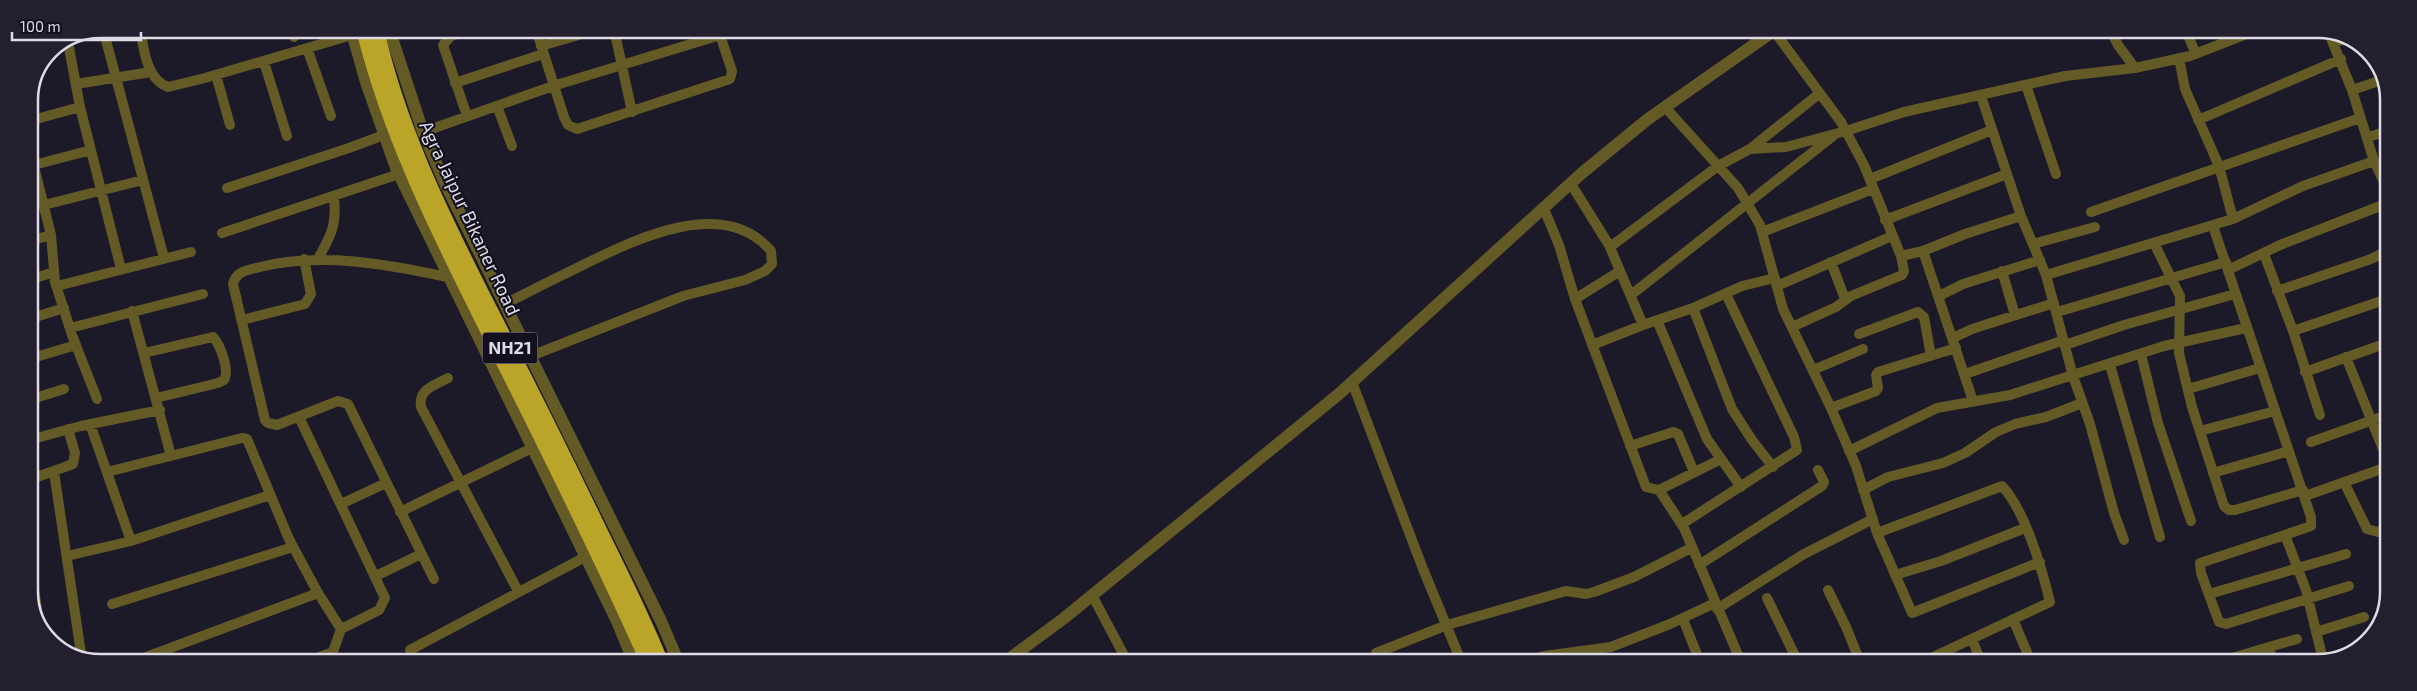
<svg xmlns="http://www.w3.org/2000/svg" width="2417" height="691" font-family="'Exo 2',sans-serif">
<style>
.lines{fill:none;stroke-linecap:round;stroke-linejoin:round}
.minor{stroke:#635a25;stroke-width:10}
.tertiary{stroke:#635a25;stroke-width:12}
.trunk{stroke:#baa528;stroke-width:14}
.labels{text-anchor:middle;stroke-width:4;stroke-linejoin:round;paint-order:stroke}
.shield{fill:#130f1e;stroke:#a09eaa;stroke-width:1}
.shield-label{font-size:18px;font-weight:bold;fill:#dddbe6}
.street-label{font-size:19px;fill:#dddbe6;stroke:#130f1e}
.rim{fill:none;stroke:#dddbe6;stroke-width:2.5}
</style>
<rect width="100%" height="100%" fill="#1c1928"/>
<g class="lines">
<path class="minor" d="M103 29 164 258
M140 29C144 49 146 79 168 87L205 78 352 35
M291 29 294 37
M536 29 564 117 568 125 577 129 730 79 732 71 718 29
M614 29 632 112
M1774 31 1841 122 1864 165 1901 256 1923 251 1965 234 2021 216 2046 275 2233 219 2303 186 2374 161
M2111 31 2118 45 2135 68 2190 56 2254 31
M2186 31 2196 54
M2328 31 2352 90 2374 161 2388 190
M199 33 216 29
M68 42 80 107 121 269
M2333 43 2347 38
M541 46 599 29
M307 48 331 116
M2179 58 2185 89 2219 166 2233 219
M264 62 287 136
M216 75 230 125
M455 83 543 54
M76 84 151 72
M2026 85 2056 174
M2352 90 2382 80
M1981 96 2021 216
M497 106 512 146
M1665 107 1738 188 1760 225 1783 309 1831 408 1856 466 1877 533 1912 613 2040 562
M467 116 443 45 451 36 474 29
M2198 120 2341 59
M29 121 80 107
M423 132 553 86 740 29
M2368 137 2388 131
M29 146 51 235 55 282 72 335 97 399
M1750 149 1820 93
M34 165 91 150
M1870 179 1992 130
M1571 184 1609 245 1643 325 1693 308 1742 286 1775 278
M227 188 349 148 384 135
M44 205 143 180
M1544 209 1559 245 1575 299 1646 487 1659 490 1684 528 1741 662
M2091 212 2360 118
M1885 220 2007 174
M2213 226 2311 517V526L2285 535 2306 590 2323 660
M1762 232 1873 189
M222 233 399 174
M29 241 51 235
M2154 243 2180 296 2179 353 2192 407 2224 506 2229 510H2235L2303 490
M2033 244 2095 227
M1610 247 1718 166 1750 149 1786 147 1846 131 1904 112 2065 76 2135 68
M1923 251 1973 401
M2264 254 2293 331 2320 415
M318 259C331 235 337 226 334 197
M1831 262 1845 299
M2228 270 2280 245 2388 203
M2002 271 2015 315
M2046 275 2073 376 2090 424 2114 513 2124 540
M29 280 54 272
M57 286 191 252
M1777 286 1892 236
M2277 291 2371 259 2387 251
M1631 295 1833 136
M1939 296 1963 284 2040 260
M1575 299 1620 271
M505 304C532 290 560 276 587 263 638 238 725 196 771 251L772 264 765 271 745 280 683 296 531 356
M1693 308 1732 409 1752 440 1773 467
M132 311 171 456
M2057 312 2226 262
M29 319 64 308
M242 320 305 304 311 294 304 259
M1657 320 1707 439 1741 487
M1792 327 1836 307 1851 296 1902 275 1904 271 1901 256
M70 328 203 294
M2293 331 2387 299
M1859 334 1918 312 1924 317 1931 356
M1953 338 1972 329 2054 303
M1592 345 1643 325
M2065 345 2124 325 2235 294
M144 353 213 337C220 344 230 371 224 380L218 383 156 398
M2141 354 2158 423 2191 521
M2346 357 2387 459
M29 359 76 345
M2110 365 2160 537
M1813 370 1863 349
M2305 372 2387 343
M1965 374 2064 340
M448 378C435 385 418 389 421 407L518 591
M1352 382 1423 569 1461 661
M2188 389 2260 368
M29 400 64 389
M1831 408 1876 391 1878 388 1876 375 1878 372 1956 348
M299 417 385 598 379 610 341 629 333 652 312 660
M90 424 131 541
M2200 431 2275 411
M29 440 81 426 160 410
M2311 442 2387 415
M1630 446 1673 432 1678 434 1694 472
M1849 451 1937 408 2010 395 2164 346 2246 328
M54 472 82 660
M107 472 242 438 247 439 289 539 318 593 341 629
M2213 473 2289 451
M29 480 73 464 75 453 68 429
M2344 482 2367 529 2378 532 2386 528
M1659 490 1721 459
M1863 490 1888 477 1943 463 1965 453 1996 432 2015 424 2046 417 2082 403
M2305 496 2387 467
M341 504 386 483
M400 512 532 448
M1682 524 1797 450 1794 437 1726 294
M1877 533 2002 486C2025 510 2042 569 2050 602L1929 659 1931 662
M2285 535 2200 563 2201 573 2219 622 2226 624 2349 586
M67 556 131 541 270 495
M29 557 39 621
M1699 565 1822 486 1824 482 1818 470
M1895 575 1941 561 2025 528
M376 576 421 554
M434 579 348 404 338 401 277 425 268 423 265 420 233 284C236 271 248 270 260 267 321 252 387 264 447 277
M1828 590 1847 629 1860 662
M2209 594 2346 554
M1092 595 1127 661
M1767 598 1798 662
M112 604 293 547
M1717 609 1804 554 1873 519
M1683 619 1700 662
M2013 619 2031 662
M2316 632 2364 617
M1972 639 1981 662
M2269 647 2297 639
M410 650 585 557
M1376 653 1447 625 1566 591 1586 594 1594 592 1634 577 1691 548
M2232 658 2269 647 2273 662
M138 660 318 593
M1525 661 1544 656 1611 647 1670 624 1715 603
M1656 661V662
M2315 662 2335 657"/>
<path class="tertiary" d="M351 29 366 82 396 168 616 619 633 660
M389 29 423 132 443 179 661 621 678 661
M1006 661 1063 619 1339 394 1582 173 1648 119 1775 30"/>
<path class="trunk" d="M363 29C391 143 445 246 497 350 549 453 600 556 647 661
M377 29C398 125 442 214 486 301 524 375 561 449 597 524 619 569 642 614 661 661"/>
</g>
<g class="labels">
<rect class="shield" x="482.5" y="332.5" width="55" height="31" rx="4"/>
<g class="shield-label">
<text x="510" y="354">NH21</text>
</g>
<g class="street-label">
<text transform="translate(470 218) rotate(65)" y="7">Agra Jaipur Bikaner Road</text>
</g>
</g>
<path d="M0 0H2417V691H0ZM100 38H2318A62 62 0 0 1 2380 100V592A62 62 0 0 1 2318 654H100A62 62 0 0 1 38 592V100A62 62 0 0 1 100 38Z" fill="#231f2e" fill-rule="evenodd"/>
<path class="rim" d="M100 38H2318A62 62 0 0 1 2380 100V592A62 62 0 0 1 2318 654H100A62 62 0 0 1 38 592V100A62 62 0 0 1 100 38Z"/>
<path d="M12 32v8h129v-8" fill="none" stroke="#dddbe6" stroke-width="2.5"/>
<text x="20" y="32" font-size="15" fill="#dddbe6" stroke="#130f1e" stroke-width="4" paint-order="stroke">100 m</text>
</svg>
